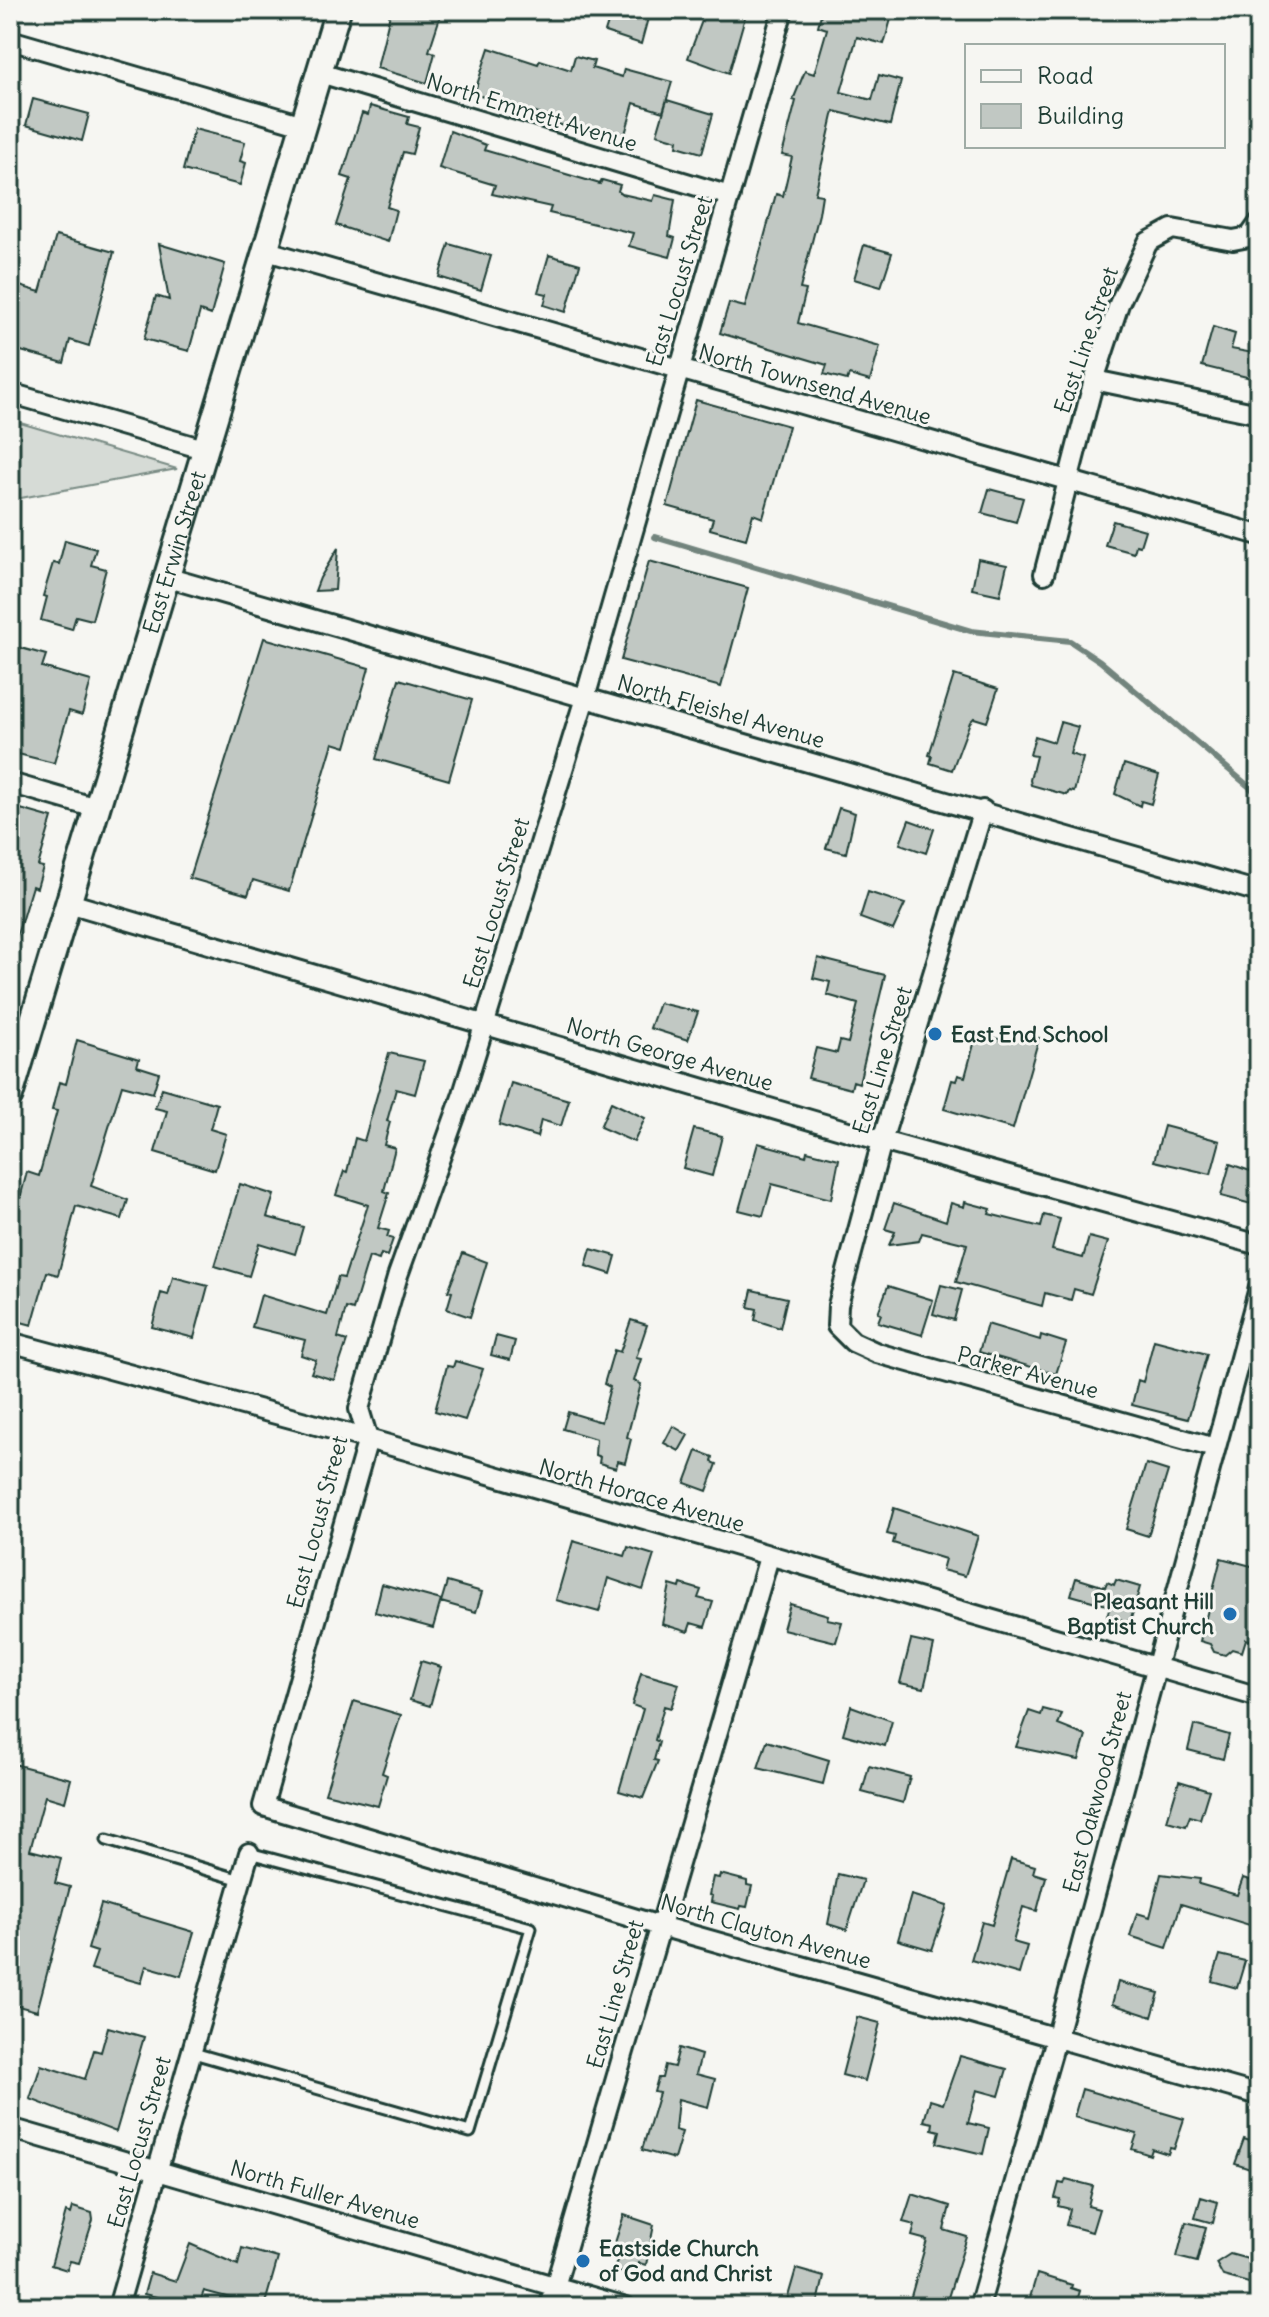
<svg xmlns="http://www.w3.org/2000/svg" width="1269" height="2317" font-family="Delius,sans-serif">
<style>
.green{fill:#d6dbd6;stroke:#7a8c85;stroke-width:2}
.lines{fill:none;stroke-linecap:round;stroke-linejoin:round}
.stream{stroke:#72847d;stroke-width:6}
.building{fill:#c1c8c3;stroke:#1f3d34;stroke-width:2}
.lane-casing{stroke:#1f3d34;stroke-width:15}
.street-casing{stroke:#1f3d34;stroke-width:24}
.secondary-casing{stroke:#1f3d34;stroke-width:30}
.lane{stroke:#f6f6f2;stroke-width:9}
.street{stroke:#f6f6f2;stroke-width:18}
.secondary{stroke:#f6f6f2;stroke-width:24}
.poi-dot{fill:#1f6fb2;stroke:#f6f6f2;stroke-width:3}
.labels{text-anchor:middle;stroke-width:6;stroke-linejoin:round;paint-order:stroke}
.street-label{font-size:22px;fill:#1f3d34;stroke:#f6f6f2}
.poi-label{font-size:22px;font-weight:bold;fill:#1f3d34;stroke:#f6f6f2;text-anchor:start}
</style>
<rect width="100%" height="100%" fill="#f6f6f2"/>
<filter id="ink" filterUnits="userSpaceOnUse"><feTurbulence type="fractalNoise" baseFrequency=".0125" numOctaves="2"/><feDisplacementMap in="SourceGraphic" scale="16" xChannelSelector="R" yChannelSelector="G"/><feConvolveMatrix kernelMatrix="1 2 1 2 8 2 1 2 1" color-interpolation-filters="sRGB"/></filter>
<g filter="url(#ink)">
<path class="green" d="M10 420 177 469 10 500Z"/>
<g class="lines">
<path class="stream" d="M655 537 971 631 1070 641 1100 661 1259 795"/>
</g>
<path class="building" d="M391 10H428L441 14 429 51 435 53 427 83 377 68Z
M612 10H633L648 18 641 44 605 32Z
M706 10H747L729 73 688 58Z
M822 10H871L870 14 891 19 884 44 857 37 841 92 872 100 879 75 901 81 890 125 834 111 815 194 822 195 819 214 800 289 806 290 798 323 880 346 870 381 849 375 847 380 824 374 827 365 720 333 729 303 745 307 776 194 783 196 792 157 782 155 796 101 793 100 805 71 814 74 827 29 818 26Z
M489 48 538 64 540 60 571 70 575 56 594 61 592 68 622 77 624 69 672 82 663 112 634 103 623 141 557 124 558 120 474 94Z
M33 99 89 114 82 141 26 125Z
M667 100 713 114 702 153 677 146 678 140 657 134Z
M370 106 409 117 407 124 419 127 412 154 403 152 387 207 396 210 388 242 336 225 351 179 342 176 362 113 368 115Z
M194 129 245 142 240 161 246 163 240 185 183 170Z
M450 131 486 145 484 150 600 184 602 180 620 185 618 191 622 194 653 201 655 195 675 200 669 236 675 238 670 257 629 246 633 233 549 213 551 207 492 194 495 185 439 168Z
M56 236 114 252 89 346 70 340 64 363 10 348V283L40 292Z
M159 244 225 264 211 315 200 311 189 351 144 339 156 296 169 300Z
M449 244 491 256 481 290 439 277Z
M864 245 892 253 881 287 854 279Z
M549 255 580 264 566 312 544 305 547 294 538 292Z
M1213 327 1235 334 1231 349 1259 354V380L1202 366Z
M696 400 789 426 763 518 753 514 746 539 710 529 713 519 667 506Z
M989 489 1023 498 1016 522 982 513Z
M1113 521 1145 530 1140 546 1136 545 1134 553 1105 545Z
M65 540 96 549 91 565 106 569 92 620 76 616 72 629 41 620 47 597 43 596 53 563 59 564Z
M338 548 335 590 315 591 320 578Z
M978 559 1007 565 1000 595 972 589Z
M649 561 748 588 721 687 621 660Z
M264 638 369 668 346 747 333 743 289 891 253 880 248 895 189 878Z
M10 645 46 655 42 667 91 681 82 715 69 711 54 763 10 752Z
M954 675 998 689 987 722 974 718 970 722 952 770 930 763 932 756 929 755Z
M399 679 472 700 449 780 376 759Z
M1060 722 1078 727 1070 754 1083 758 1074 792 1069 791 1067 795 1031 785 1030 780 1036 756 1030 755 1035 736 1054 742Z
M1124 764 1159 775 1151 804 1141 801 1140 806 1115 794Z
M10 806 52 818 38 866 43 867 37 888 32 886 14 945 10 944Z
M839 808 855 813 846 853 826 848Z
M909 820 934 829 926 853 900 844Z
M868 892 905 904 893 930 860 918Z
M818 958 885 975 859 1083 853 1081 851 1089 808 1078 816 1048 837 1053 840 1041 848 1043 858 1004 827 995 830 982 813 978Z
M659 1003 698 1012 688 1040 650 1028Z
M1012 1030 1039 1038 1013 1129 944 1109 952 1080 956 1081 958 1075 965 1077 977 1033 1009 1042Z
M77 1040 139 1059 137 1066 159 1073 153 1093 122 1085 91 1186 128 1200 122 1219 76 1206 58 1275 47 1272 32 1325 10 1319V1236L27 1172 39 1176 57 1111 52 1110 59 1082 66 1084Z
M389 1053 424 1061 415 1094 396 1089 387 1121 390 1122 384 1145 395 1148 384 1191 389 1193 378 1228 389 1231 387 1237 393 1239 387 1256 381 1254 379 1260 369 1257 353 1310 346 1308 338 1338 347 1341 334 1380 311 1373 316 1360 301 1355 305 1340 252 1327 261 1295 327 1315 338 1277 344 1278 368 1205 336 1195 344 1171 347 1172 355 1138 364 1141Z
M511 1083 569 1100 561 1126 541 1120 537 1137 499 1125Z
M162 1088 217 1104 210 1129 226 1134 215 1170 155 1152 167 1111 155 1108Z
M611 1102 645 1118 634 1142 600 1127Z
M1164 1126 1220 1141 1211 1174 1154 1161Z
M694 1129 722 1136 712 1176 683 1168Z
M758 1143 806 1156 807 1151 839 1159 831 1199 772 1184 763 1216 739 1210Z
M1230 1164 1259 1174V1206L1221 1196Z
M240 1184 274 1195 267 1217 303 1227 295 1254 259 1243 249 1276 215 1266Z
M965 1202 991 1209 989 1214 1041 1227 1044 1215 1060 1219 1052 1250 1083 1258 1089 1237 1108 1242 1091 1294 1074 1289 1071 1300 1045 1293 1042 1306 956 1282 967 1244 922 1233 919 1241 889 1245 895 1232 885 1229 894 1203 946 1221 951 1203 964 1207Z
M591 1249 616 1256 611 1274 586 1266Z
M463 1253 487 1262 470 1317 447 1309 452 1292 448 1291Z
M173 1277 208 1286 194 1338 152 1327 161 1293 168 1295Z
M941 1285 962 1290 954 1320 933 1314Z
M888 1286 933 1300 922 1335 878 1322 881 1314 878 1313Z
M752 1290 787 1298 780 1328 755 1320 757 1309 748 1307Z
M631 1320 647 1325 636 1358 641 1359 634 1381 641 1384 627 1437 631 1439 625 1463 618 1461 616 1468 599 1463 600 1457 595 1455 596 1439 563 1429 568 1412 601 1422 610 1387 604 1384 614 1350 620 1352Z
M987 1324 1040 1340 1041 1335 1066 1343 1056 1374 979 1352Z
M496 1336 515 1341 510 1360 491 1355Z
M1154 1340 1207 1354 1188 1419 1132 1405 1138 1380 1143 1382Z
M455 1361 483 1369 465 1420 435 1411 447 1366 453 1367Z
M673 1426 688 1435 679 1451 664 1443Z
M697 1451 713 1457 712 1462 717 1464 707 1491 685 1483Z
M1146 1464 1168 1471 1148 1536 1126 1529Z
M894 1508 978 1536 965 1576 942 1570 945 1559 893 1543 895 1536 887 1534Z
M573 1541 625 1556 628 1547 654 1555 643 1590 608 1578 599 1612 556 1600Z
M1221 1558 1259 1568V1643L1246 1639 1242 1652 1232 1649 1225 1655 1214 1652 1210 1644 1200 1641Z
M1076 1578 1105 1587 1107 1582 1114 1585 1116 1580 1140 1587 1130 1622 1107 1616 1110 1606 1071 1595Z
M447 1582 482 1592 476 1612 441 1602Z
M382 1584 441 1600 433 1628 375 1612Z
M681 1584 701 1590 698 1598 713 1602 705 1627 691 1623 688 1632 662 1624 670 1585 680 1588Z
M790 1604 828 1615 827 1619 842 1622 836 1642 783 1629Z
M911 1640 934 1645 924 1688 900 1683Z
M421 1661 441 1667 430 1706 410 1700Z
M641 1673 679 1684 671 1708 664 1706 655 1740 659 1742 654 1760 658 1761 643 1798 619 1791 643 1709 632 1705Z
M354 1701 401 1715 382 1773 387 1775 378 1806 325 1793Z
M851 1706 892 1721 885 1746 843 1734Z
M1043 1709 1062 1714 1058 1725 1086 1736 1079 1760 1016 1747 1029 1711 1041 1715Z
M1194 1725 1229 1735 1223 1759 1188 1750Z
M767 1741 829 1760 823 1784 758 1768Z
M10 1763 71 1779 65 1802 45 1796 30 1850 61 1858 55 1883 70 1887 37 2011 10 2004Z
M869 1766 910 1777 903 1803 862 1792Z
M1179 1781 1209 1790 1200 1819 1190 1816 1186 1826 1167 1821Z
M1011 1859 1035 1866 1033 1873 1046 1877 1037 1911 1023 1907 1013 1942 1027 1946 1019 1974 971 1960 982 1922 992 1925Z
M720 1874 747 1881V1885L752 1886 747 1907 741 1906 740 1909 711 1902 712 1896 709 1895 713 1877 719 1878Z
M838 1874 863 1880 847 1930 828 1924Z
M1161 1874 1200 1879 1199 1884 1237 1895 1243 1878 1259 1883V1928L1181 1904 1167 1948 1130 1936 1137 1913 1150 1917Z
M911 1895 947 1906 932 1950 898 1940Z
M101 1904 194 1932 181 1976 146 1966 141 1983 91 1969 97 1952 88 1949Z
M1220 1955 1245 1961 1237 1988 1212 1981Z
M1118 1982 1159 1993 1152 2017 1112 2004Z
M857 2017 880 2023 865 2081 842 2075Z
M108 2027 144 2037 116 2132 30 2099 41 2065 85 2079 94 2050 101 2052Z
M679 2048 701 2055 696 2074 715 2079 708 2107 678 2099 675 2130 682 2132 674 2159 642 2150 659 2093 654 2092 658 2078H662L665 2065 674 2067Z
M960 2056 1007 2069 999 2096 977 2090 968 2123 989 2128 983 2154 937 2143 940 2131 932 2129 933 2123 924 2121 930 2100 943 2104Z
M1082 2089 1184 2119 1174 2149 1170 2148 1168 2154 1152 2149 1150 2155 1132 2149 1137 2134 1074 2117Z
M1244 2139 1259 2144V2172L1235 2164Z
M1066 2179 1093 2186 1088 2206 1099 2209 1092 2232 1066 2225 1070 2209 1058 2206 1060 2199 1055 2198 1059 2183 1064 2184Z
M912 2194 950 2206 944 2230 967 2237 945 2307H908L927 2240 912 2236 915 2225 903 2222Z
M1201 2197 1218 2202 1213 2223 1195 2218Z
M73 2207 92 2213 93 2220 79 2263 70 2261 67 2270 51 2265 66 2212 71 2214Z
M624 2215 654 2225 646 2265 639 2263 635 2277 614 2270 618 2257 611 2255Z
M1186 2222 1206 2227 1197 2262 1177 2257Z
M190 2244 238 2265 242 2248 278 2258 264 2307 204 2291 198 2307 144 2294 150 2273 176 2281Z
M1230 2254 1259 2262 1256 2285 1223 2276 1216 2263Z
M796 2269 824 2277 817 2307H785Z
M1037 2274 1072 2285 1071 2288 1080 2291 1075 2307H1051L1029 2301Z"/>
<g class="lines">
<g class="lane-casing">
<path id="lane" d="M107 1840 241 1880
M190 2052 470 2132 531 1928 249 1853"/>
</g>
<g class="street-casing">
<path id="street" d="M783 10 585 698 463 1094 398 1275 359 1409 368 1439 263 1806 660 1926 1259 2095
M10 40 303 125
M320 73 730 196
M267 251 1259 535
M1094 380 1259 414
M10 393 207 450
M1044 574 1094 380 1119 304 1148 242 1172 229 1233 240 1249 237 1259 223
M169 578 1259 892
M10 783 96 808
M983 810 882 1141 838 1305 837 1326 853 1342 877 1353 1215 1448
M69 903 882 1141 1259 1245
M10 1342 368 1439 1259 1697
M10 2128 626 2307
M118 2307 249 1853
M549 2307 769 1557
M979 2307 1056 2039 1259 1288"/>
</g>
<g class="secondary-casing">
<g id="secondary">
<path id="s1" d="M10 1096 338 10"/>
</g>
</g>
<use href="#lane" class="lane"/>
<use href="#street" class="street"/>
<use href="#secondary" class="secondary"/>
</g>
</g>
<g class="poi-dot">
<circle cx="935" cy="1034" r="8"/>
<circle cx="1230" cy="1614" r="8"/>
<circle cx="583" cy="2261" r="8"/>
</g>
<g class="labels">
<g class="street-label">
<text transform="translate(532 112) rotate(17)" y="8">North Emmett Avenue</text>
<text transform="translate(679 281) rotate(-73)" y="8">East Locust Street</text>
<text transform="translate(1086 340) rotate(-71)" y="8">East Line Street</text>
<text transform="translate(815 384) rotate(16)" y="8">North Townsend Avenue</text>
<text dy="8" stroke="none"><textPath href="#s1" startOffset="568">East Erwin Street</textPath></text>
<text transform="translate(721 711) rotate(16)" y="8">North Fleishel Avenue</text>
<text transform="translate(496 903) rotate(-73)" y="8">East Locust Street</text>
<text transform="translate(670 1054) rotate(16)" y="8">North George Avenue</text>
<text transform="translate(882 1060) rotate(-73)" y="8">East Line Street</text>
<text transform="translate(1028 1372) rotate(15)" y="8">Parker Avenue</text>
<text transform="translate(642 1495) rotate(16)" y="8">North Horace Avenue</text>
<text transform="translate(317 1522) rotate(-75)" y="8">East Locust Street</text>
<text transform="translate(1097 1792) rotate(-75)" y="8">East Oakwood Street</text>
<text transform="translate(766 1931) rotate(16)" y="8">North Clayton Avenue</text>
<text transform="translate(615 1994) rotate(-74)" y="8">East Line Street</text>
<text transform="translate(139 2142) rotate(-74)" y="8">East Locust Street</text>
<text transform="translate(325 2194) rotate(16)" y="8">North Fuller Avenue</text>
</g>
<g class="poi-label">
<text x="951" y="1042">East End School</text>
<text x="1214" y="1609" text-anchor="end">Pleasant Hill<tspan x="1214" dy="25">Baptist Church</tspan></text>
<text x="599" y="2256">Eastside Church<tspan x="599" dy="25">of God and Christ</tspan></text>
</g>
</g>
<rect width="1269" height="2317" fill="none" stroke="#f6f6f2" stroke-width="40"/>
<rect x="20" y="20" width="1229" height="2277" fill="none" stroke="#1f3d34" stroke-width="3" filter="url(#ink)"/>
<rect x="965" y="44" width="260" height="104" fill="#f6f6f2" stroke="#a0aca6" stroke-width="2"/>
<rect x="981" y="70" width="40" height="12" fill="#f6f6f2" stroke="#a0aca6" stroke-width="2"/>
<text x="1037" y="84" font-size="24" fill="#1f3d34">Road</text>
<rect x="981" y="104" width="40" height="24" fill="#c1c8c3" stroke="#a0aca6" stroke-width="2"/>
<text x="1037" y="124" font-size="24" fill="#1f3d34">Building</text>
</svg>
